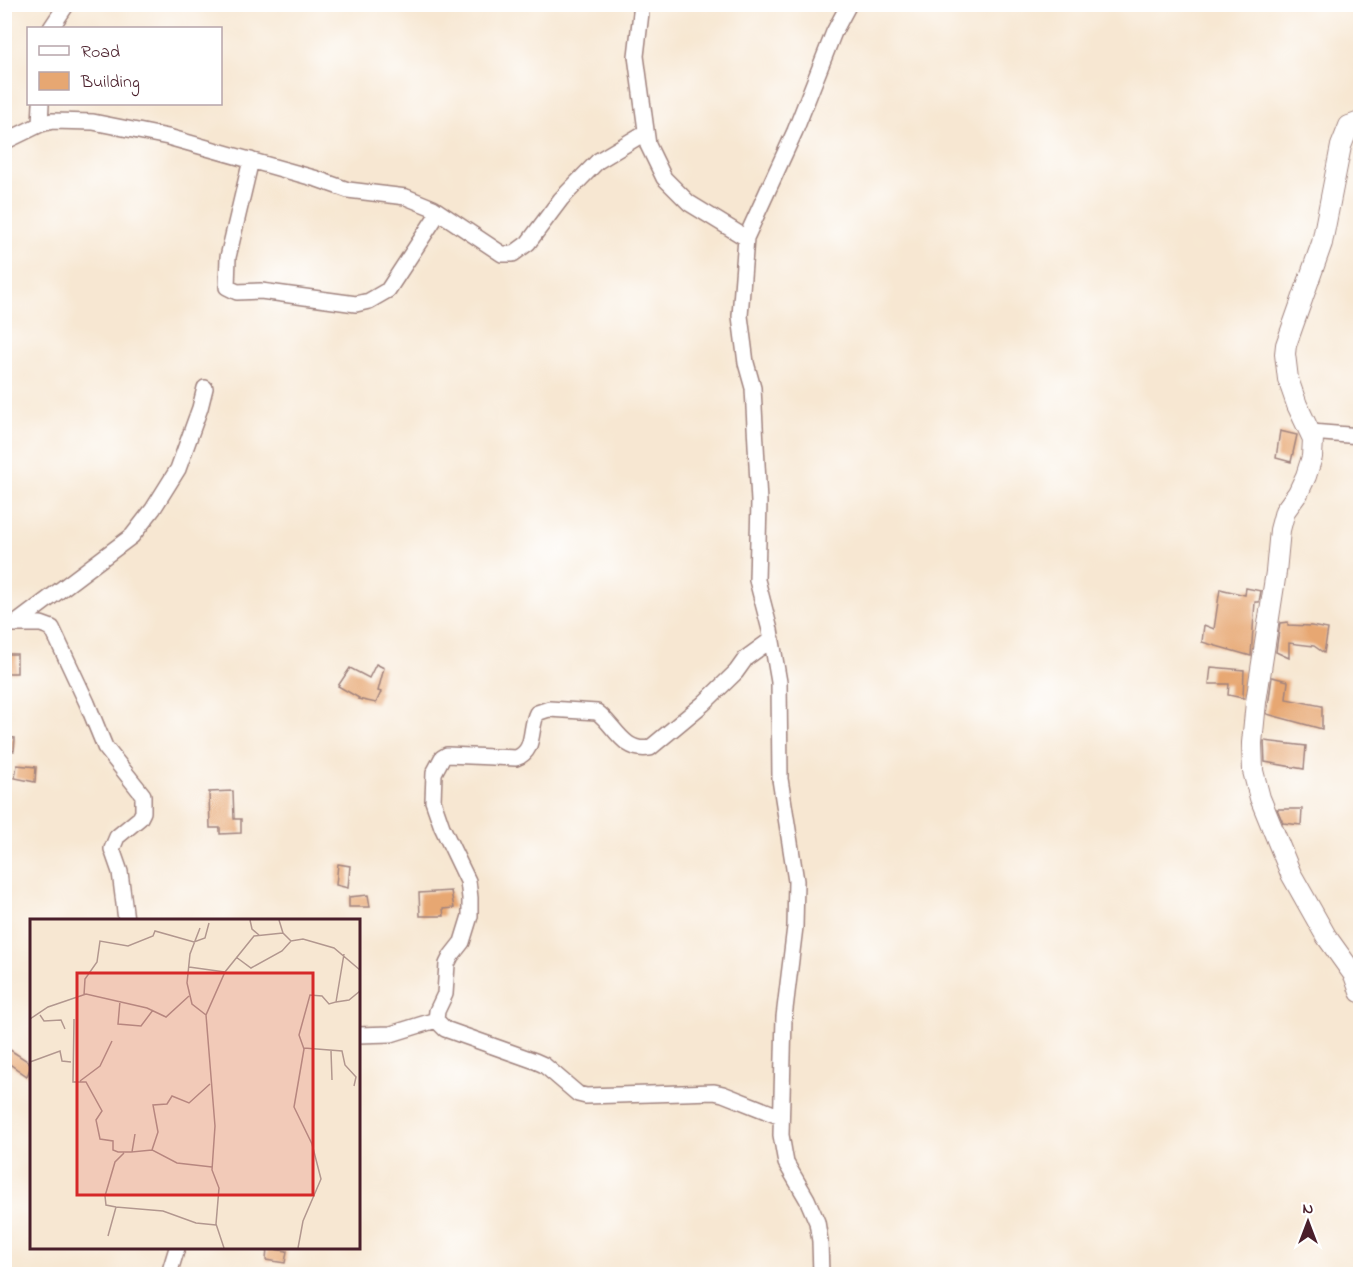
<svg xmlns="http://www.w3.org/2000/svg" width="1365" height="1279" font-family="'Indie Flower',sans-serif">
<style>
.building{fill:#e7a772}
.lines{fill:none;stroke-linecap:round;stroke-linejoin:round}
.minor-casing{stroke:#a0837e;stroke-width:18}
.tertiary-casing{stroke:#a0837e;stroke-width:22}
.path{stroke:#a0837e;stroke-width:2;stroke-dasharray:1.5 4.5;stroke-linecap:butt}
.minor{stroke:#fff;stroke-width:15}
.tertiary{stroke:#fff;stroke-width:20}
.inset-road{fill:none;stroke:#b2978f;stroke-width:1.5}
.view{fill:#d62828;fill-opacity:0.15;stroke:#d62828;stroke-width:3}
.inset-edge{fill:none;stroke:#4a1f2b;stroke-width:3}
</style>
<rect width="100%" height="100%" fill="#fff"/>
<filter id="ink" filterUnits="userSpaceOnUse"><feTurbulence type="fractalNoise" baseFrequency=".0167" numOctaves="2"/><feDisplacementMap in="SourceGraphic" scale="12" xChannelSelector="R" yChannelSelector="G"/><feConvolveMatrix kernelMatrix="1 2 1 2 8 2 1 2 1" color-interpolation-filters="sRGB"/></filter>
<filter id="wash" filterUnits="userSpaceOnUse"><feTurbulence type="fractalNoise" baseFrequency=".008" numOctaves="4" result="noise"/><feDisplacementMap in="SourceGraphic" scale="24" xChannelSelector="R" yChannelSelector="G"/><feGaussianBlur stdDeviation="1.35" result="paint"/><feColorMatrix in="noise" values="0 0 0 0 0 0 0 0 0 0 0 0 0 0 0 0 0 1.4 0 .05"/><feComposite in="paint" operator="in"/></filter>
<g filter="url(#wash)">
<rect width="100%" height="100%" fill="#f7e7d2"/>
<g id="blocks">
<path class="building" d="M1280 431 1297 435 1291 462 1276 458Z
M1246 588 1261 591 1259 602H1255L1251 656 1202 642 1204 625 1214 629 1220 589 1245 595Z
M1288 622V625L1311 626 1328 629 1324 653 1314 646 1289 643V658L1276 652 1280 623Z
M4 654H17V673H4Z
M376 664 384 668 378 691 381 692 376 703 358 699 359 698 338 686 350 668 369 678Z
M1211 667 1244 670 1243 698 1228 695 1229 684H1209Z
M1272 677 1288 681 1286 699 1322 706V729L1267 714Z
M5 737 15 738 14 751 4 750Z
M1264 741 1306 746 1304 769 1265 762Z
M17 765 36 767 35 782 15 778Z
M233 791 234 819H241V833L220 834V828H210L209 792Z
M1277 809H1302L1301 825 1283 823Z
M338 864 350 866 348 888 336 885Z
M451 891 454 908 443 909 444 916H420L419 893Z
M368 895 370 907H349V897Z
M4 1046 32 1064 27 1076 4 1060Z
M267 1248 287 1251 285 1263 266 1260Z"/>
</g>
</g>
<g filter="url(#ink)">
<use href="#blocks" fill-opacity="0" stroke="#a0837e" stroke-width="1.5"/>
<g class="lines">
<g class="minor-casing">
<path id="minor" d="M642 4 636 56 648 145 664 178 689 203 746 238
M51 28 67 4
M40 124 41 104
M4 142 41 124 52 121 93 122 168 137 317 179 348 190 406 197 433 208 502 254H513L528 243 561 199 598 161 646 132
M251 160 228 257 227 287 237 292 261 291 356 304 369 301 388 290 439 212
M1311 432 1360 436
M4 624H41L52 628 87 703 105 747 143 795V812L140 818 117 837 112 849 120 872 126 920
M15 624 132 536 153 509 178 469 200 408 205 388
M772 639 746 658 736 672 703 704 650 748C623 753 615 725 597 712L549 709 537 713C529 728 536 751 516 758L447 755 442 758 434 773 433 801 442 827 468 881 470 898V916L462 942 451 956 447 964 445 994 437 1011 436 1020 445 1029 535 1061 544 1065 578 1094 586 1096 714 1092 723 1094 781 1117
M358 1035 391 1034 436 1020
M169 1274 177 1248
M821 1274 820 1241 817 1222 807 1199 786 1163 781 1135 784 1017 795 927 796 881 780 779 779 682 770 630 757 580 759 502 753 388 746 363 740 316 746 238 795 131 834 32 849 4"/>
</g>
<g class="tertiary-casing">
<path id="tertiary" d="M1360 122 1349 126 1341 146 1322 243 1286 345 1285 354 1288 379 1297 405 1313 439 1312 457 1306 476 1298 493 1285 511 1280 530 1276 572 1256 702 1252 743 1253 771 1260 798 1291 874 1326 936 1354 975 1360 992"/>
</g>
<path class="path" d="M1356 952 1360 941"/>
<use href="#minor" class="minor"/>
<use href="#tertiary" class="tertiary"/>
</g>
</g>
<g transform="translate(30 919)">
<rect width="330" height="330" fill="#f7e7d2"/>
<path class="inset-road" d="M220 1 222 10 229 16M249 1 253 14 261 22 273 20 304 29 330 51M170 9 160 35 157 64 162 85 176 96M206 38 221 49 252 32 261 22M159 48 195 53M54 76 55 60 67 43 70 22 98 27 123 17 125 12 164 23 175 19 179 4M90 82 88 105 111 107 123 91M306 83 319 81 330 72M10 96 14 102 31 101 35 110M0 100 18 88 56 75 117 89 136 98 159 77M44 100 43 163H56L72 192 66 201 70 220 83 222V231L88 233H102M274 129 312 132 315 146 326 158 324 167M301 132 302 161M0 143 30 132 32 142 41 143M50 162 70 147 82 122M180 165 159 184 142 177 137 185 123 186 128 213 122 231 147 244 182 248M105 215 102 233 122 231M86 288 76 286 75 277 85 243 94 234M78 317 86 288 133 292 166 304 186 306M194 329 186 305 189 269 182 251 185 207 176 96 195 53 224 17 253 14M268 329 273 302 291 260 282 225 264 188 274 130 269 116 280 76 292 77 299 85 306 83 314 35"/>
<path class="view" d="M47 54H283V276H47Z"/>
<rect width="330" height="330" class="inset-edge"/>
</g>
<rect width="1365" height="1279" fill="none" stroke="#fff" stroke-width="24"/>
<rect x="27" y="27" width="195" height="78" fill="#ffffff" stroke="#b7a5aa" stroke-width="1.5"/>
<rect x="39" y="46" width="30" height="9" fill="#ffffff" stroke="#b7a5aa" stroke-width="1.5"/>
<text x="81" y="57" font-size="18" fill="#4a1f2b">Road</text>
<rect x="39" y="72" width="30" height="18" fill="#e7a772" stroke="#b7a5aa" stroke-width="1.5"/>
<text x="81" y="87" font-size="18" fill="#4a1f2b">Building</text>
<g transform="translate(1308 1222)" stroke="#ffffff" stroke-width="4.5" paint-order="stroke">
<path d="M0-4.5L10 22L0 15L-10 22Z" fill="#4a1f2b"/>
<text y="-9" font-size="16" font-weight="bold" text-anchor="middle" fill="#4a1f2b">N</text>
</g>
</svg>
